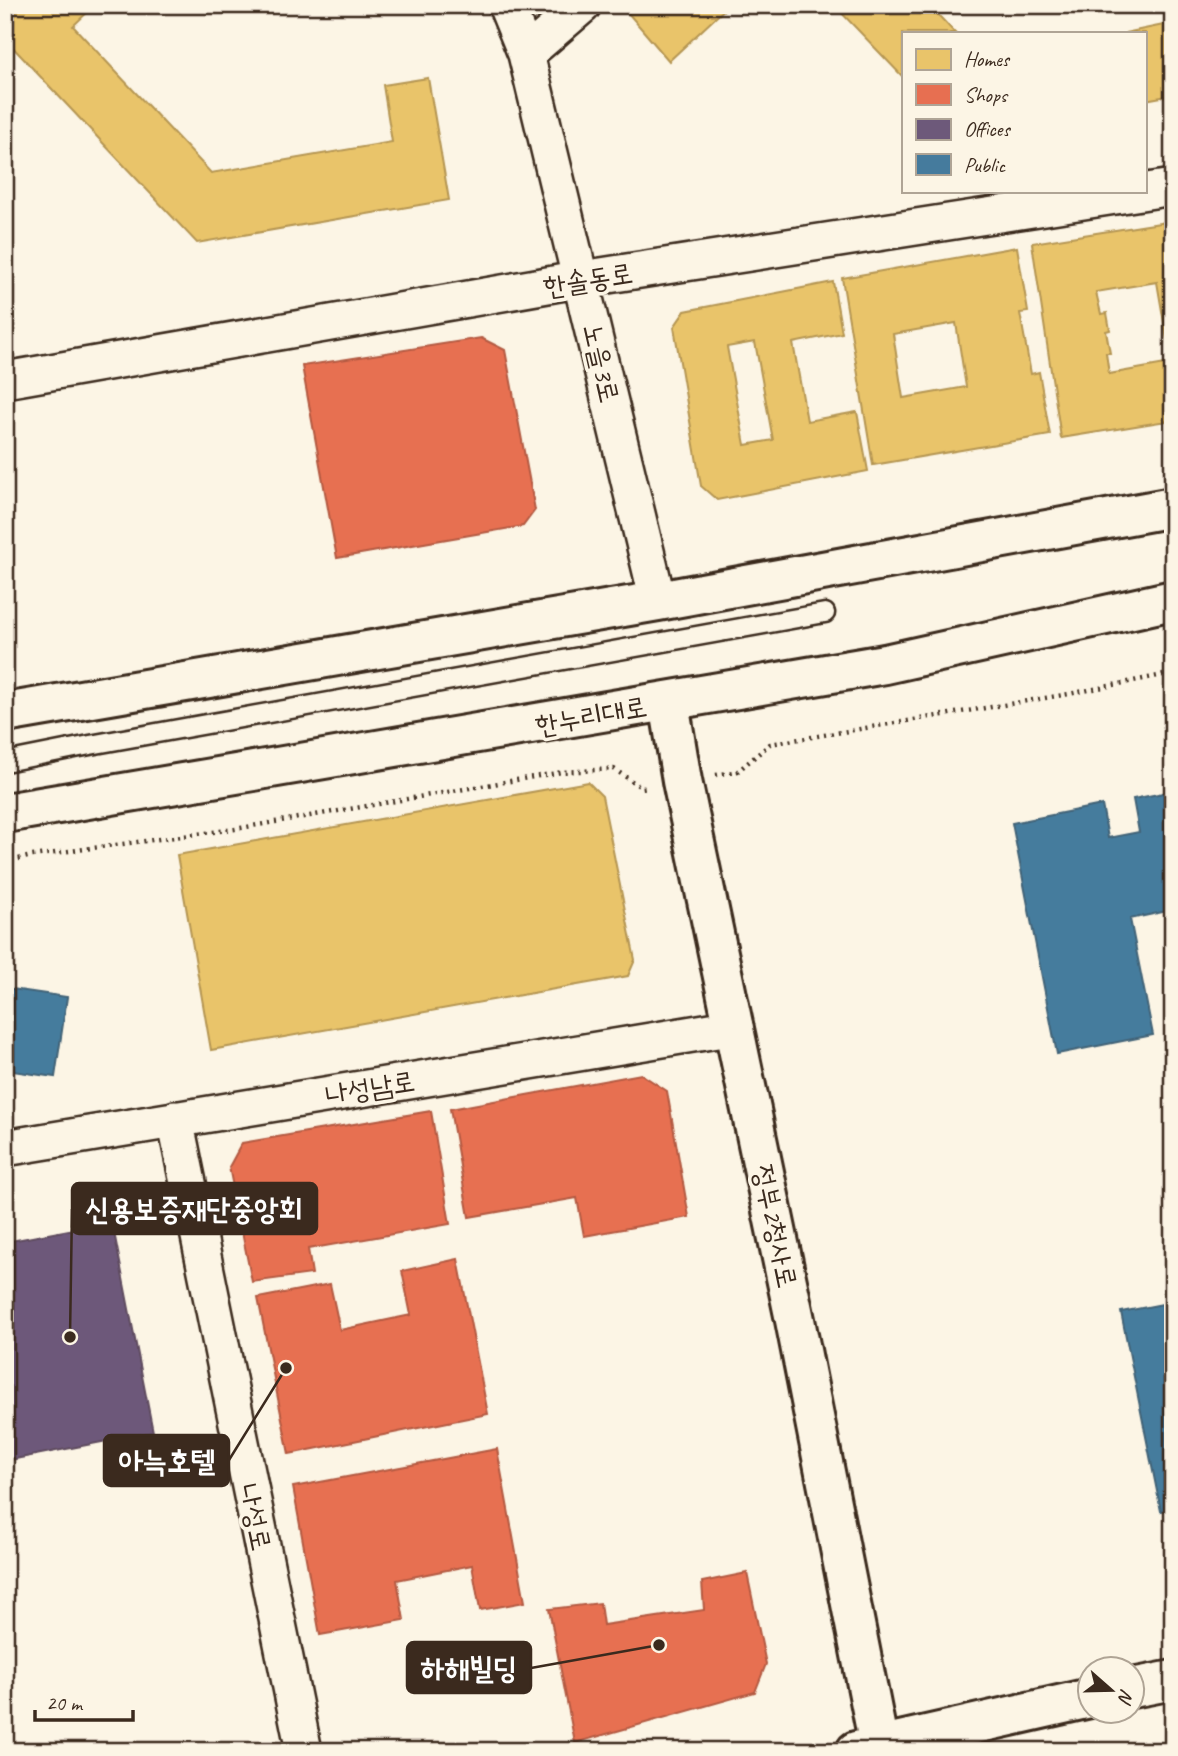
<svg xmlns="http://www.w3.org/2000/svg" width="1178" height="1756" font-family="Caveat,'Poor Story',sans-serif">
<style>
.homes{fill:#e9c46a;stroke:#b59653;stroke-width:2;fill-rule:evenodd}
.shops{fill:#e76f51;stroke:#b35a42;stroke-width:2}
.offices{fill:#6d597a;stroke:#5e4b5e;stroke-width:2}
.public{fill:#457b9d;stroke:#426377;stroke-width:2}
.lines{fill:none;stroke-linecap:round;stroke-linejoin:round}
.lane-casing{stroke:#3b2a1e;stroke-width:23}
.street-casing{stroke:#3b2a1e;stroke-width:40}
.secondary-casing{stroke:#3b2a1e;stroke-width:44}
.path{stroke:#3b2a1e;stroke-width:4.5;stroke-dasharray:2 5;stroke-linecap:butt}
.lane{stroke:#fcf5e5;stroke-width:18}
.street{stroke:#fcf5e5;stroke-width:35}
.secondary{stroke:#fcf5e5;stroke-width:38}
.labels{text-anchor:middle;stroke-width:7;stroke-linejoin:round;paint-order:stroke}
.street-label{font-size:28px;fill:#3b2a1e;stroke:#fcf5e5}
.leader{fill:none;stroke:#3b2a1e;stroke-width:2.5}
.callout-dot{fill:#3b2a1e;stroke:#fcf5e5;stroke-width:2.5}
.callout{fill:#3b2a1e;stroke:#3b2a1e;stroke-width:2.5}
.callout-label{font-size:30px;text-anchor:middle;font-weight:bold;fill:#fff}
</style>
<rect width="100%" height="100%" fill="#fcf5e5"/>
<filter id="ink" filterUnits="userSpaceOnUse"><feTurbulence type="fractalNoise" baseFrequency=".0143" numOctaves="2"/><feDisplacementMap in="SourceGraphic" scale="14" xChannelSelector="R" yChannelSelector="G"/><feConvolveMatrix kernelMatrix="1 2 1 2 8 2 1 2 1" color-interpolation-filters="sRGB"/></filter>
<g filter="url(#ink)">
<path class="homes" d="M6 5H95L73 26 211 173 392 142 383 85 428 78 449 200 197 243 5 39Z
M636 5H729L669 61 628 13Z
M834 5H929L955 33H903V77Z
M1173 23V95L1145 100V33H1125Z
M1173 221V420L1061 438 1032 243ZM1157 282 1171 363 1109 374 1106 353H1110L1106 331 1110 330 1107 313 1101 314 1096 292Z
M1017 247 1028 312 1020 313 1031 374 1039 372 1050 435 873 465 842 278ZM956 323 966 387 903 398 893 334Z
M833 282 842 333 793 343 804 404 807 421 857 412 868 471 717 500 701 486 674 327 685 311ZM755 342 773 440 745 445 727 347Z
M588 782 602 796 635 960 628 976 211 1050 177 855Z"/>
<path class="shops" d="M481 338 505 350 535 510 523 526 337 558 302 366Z
M641 1074 667 1091 689 1217 584 1236 577 1198 469 1217 450 1109Z
M431 1111 450 1224 308 1249 312 1274 252 1282 229 1167 242 1143Z
M458 1259 488 1414 289 1454 258 1298 330 1284 340 1330 411 1315 402 1271Z
M497 1449 525 1602 480 1610 472 1565 397 1580 404 1620 320 1635 293 1487Z
M747 1573 766 1664 755 1692 575 1743 549 1609 600 1603 603 1625 704 1610 702 1582Z"/>
<path class="offices" d="M112 1222 153 1432 5 1461V1242Z"/>
<path class="public" d="M1173 791V912L1172 910 1130 919 1153 1035 1057 1054 1012 823 1102 805 1108 838 1139 832 1133 799Z
M5 988 67 997 55 1077 5 1070Z
M1173 1302V1509L1161 1511 1121 1312Z"/>
<g class="lines">
<g class="lane-casing">
<path id="lane" d="M5 762 90 745 825 613"/>
</g>
<g class="street-casing">
<path id="street" d="M506 5 526 54 658 601
M526 54 583 5
M5 380 582 279 1173 187
M175 1119 304 1751
M5 1148 735 1027"/>
</g>
<g class="secondary-casing">
<path id="secondary" d="M669 702 682 781 795 1320 880 1751
M5 713 658 601 1173 507
M5 813 885 664 1173 600
M1132 1688 1173 1680
M856 1751 1090 1698"/>
</g>
<path class="path" d="M716 775 738 771 770 744 1069 694 1173 673
M5 862 32 856 235 829 562 772 614 769 642 788 649 787"/>
<use href="#lane" class="lane"/>
<use href="#street" class="street"/>
<use href="#secondary" class="secondary"/>
</g>
</g>
<g class="labels">
<g class="street-label">
<text transform="translate(588 279) rotate(-9)" y="10">한솔동로</text>
<text transform="translate(602 363) rotate(77)" y="10">노을3로</text>
<text transform="translate(591 715) rotate(-10)" y="10">한누리대로</text>
<text transform="translate(370 1087) rotate(-9)" y="10">나성남로</text>
<text transform="translate(776 1226) rotate(78)" y="10">정부2청사로</text>
<text transform="translate(256 1517) rotate(78)" y="10">나성로</text>
</g>
</g>
<path class="leader" d="M70 1337L72 1209M286 1368L229 1460M659 1645L531 1668"/>
<g class="callout-dot">
<circle cx="70" cy="1337" r="7"/>
<circle cx="286" cy="1368" r="7"/>
<circle cx="659" cy="1645" r="7"/>
</g>
<g class="callout">
<rect x="72" y="1183" width="245" height="51" rx="7"/>
<rect x="104" y="1435" width="125" height="51" rx="7"/>
<rect x="407" y="1642" width="124" height="51" rx="7"/>
</g>
<g class="callout-label">
<text x="194" y="1219">신용보증재단중앙회</text>
<text x="167" y="1471">아늑호텔</text>
<text x="469" y="1678">하해빌딩</text>
</g>
<rect width="1178" height="1756" fill="none" stroke="#fcf5e5" stroke-width="28"/>
<rect x="14" y="14" width="1150" height="1728" fill="none" stroke="#3b2a1e" stroke-width="2.5" filter="url(#ink)"/>
<rect x="902" y="32" width="245" height="161" fill="#fcf5e5" stroke="#afa495" stroke-width="2"/>
<rect x="916" y="49" width="35" height="21" fill="#e9c46a" stroke="#afa495" stroke-width="2"/>
<text x="964" y="66" font-size="21" fill="#3b2a1e">Homes</text>
<rect x="916" y="84" width="35" height="21" fill="#e76f51" stroke="#afa495" stroke-width="2"/>
<text x="964" y="102" font-size="21" fill="#3b2a1e">Shops</text>
<rect x="916" y="119" width="35" height="21" fill="#6d597a" stroke="#afa495" stroke-width="2"/>
<text x="964" y="136" font-size="21" fill="#3b2a1e">Offices</text>
<rect x="916" y="154" width="35" height="21" fill="#457b9d" stroke="#afa495" stroke-width="2"/>
<text x="964" y="172" font-size="21" fill="#3b2a1e">Public</text>
<g transform="translate(1111 1690) rotate(110)"><circle r="33" fill="#fcf5e5" stroke="#afa495" stroke-width="2"/>
<path d="M0-5L12 26L0 18L-12 26Z" fill="#3b2a1e"/>
<text y="-10" font-size="19" font-weight="bold" text-anchor="middle" fill="#3b2a1e">N</text>
</g>
<path d="M35 1710v10h98v-10" fill="none" stroke="#3b2a1e" stroke-width="3.5"/>
<text x="46" y="1710" font-size="21" fill="#3b2a1e" stroke="#fcf5e5" stroke-width="5" paint-order="stroke">20 m</text>
</svg>
